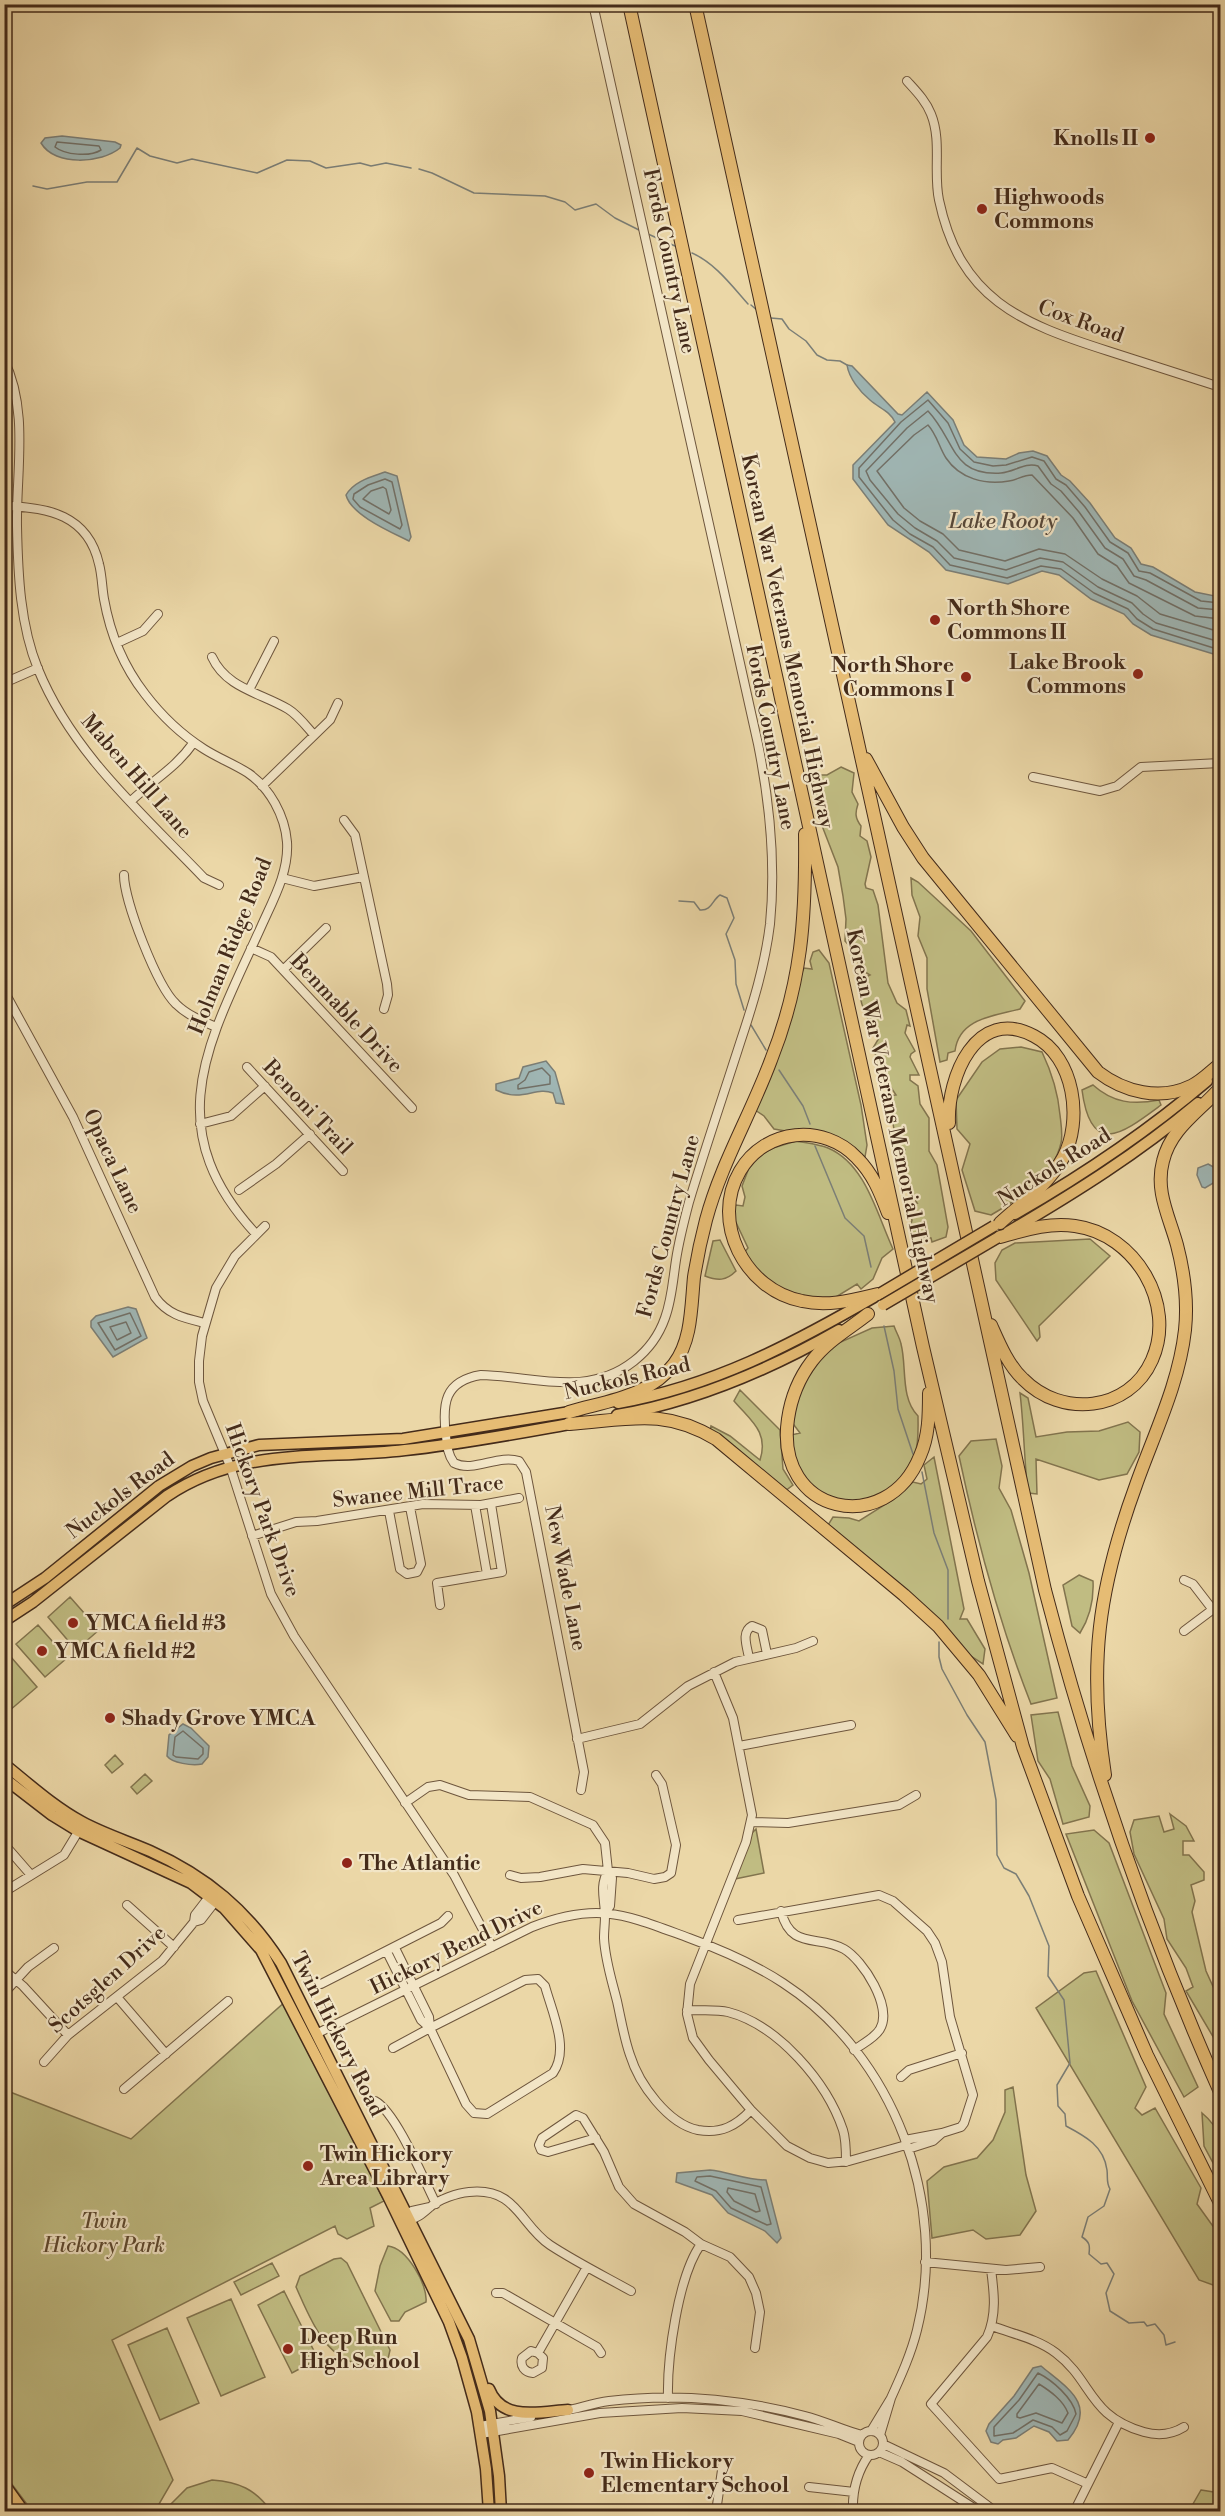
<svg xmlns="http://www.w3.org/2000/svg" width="1225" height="2516" font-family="'Libre Bodoni',serif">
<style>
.green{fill:#c0bc82;stroke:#82744e;stroke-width:1.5}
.water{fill:#9fb6b4;stroke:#7b7e76;stroke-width:1.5}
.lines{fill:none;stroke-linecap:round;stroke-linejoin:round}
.shore{stroke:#727067;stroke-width:1.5}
.stream{stroke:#7b7e76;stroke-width:1.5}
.minor-casing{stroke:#6e563d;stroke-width:10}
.major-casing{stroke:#442b1a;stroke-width:13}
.highway-casing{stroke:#442b1a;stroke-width:14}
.minor{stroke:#f2e5c6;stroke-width:8}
.major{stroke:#e6bc74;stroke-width:10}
.highway{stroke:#e6bc74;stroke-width:12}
.major-bridge-casing{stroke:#442b1a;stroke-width:13;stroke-linecap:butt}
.major-bridge{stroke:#e6bc74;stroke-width:10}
.poi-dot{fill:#8f2418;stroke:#f2e5c6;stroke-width:2}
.labels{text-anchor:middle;stroke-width:4.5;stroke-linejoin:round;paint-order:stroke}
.poi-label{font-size:21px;font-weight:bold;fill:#442b1a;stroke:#f2e5c6;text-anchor:start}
.street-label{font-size:21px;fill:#442b1a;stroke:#f2e5c6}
.park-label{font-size:21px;font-style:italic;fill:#5d482f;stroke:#f2e5c6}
.water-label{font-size:22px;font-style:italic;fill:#564739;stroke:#f2e5c6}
</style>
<rect width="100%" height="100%" fill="#ebd7a7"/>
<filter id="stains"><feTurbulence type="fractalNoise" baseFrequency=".00333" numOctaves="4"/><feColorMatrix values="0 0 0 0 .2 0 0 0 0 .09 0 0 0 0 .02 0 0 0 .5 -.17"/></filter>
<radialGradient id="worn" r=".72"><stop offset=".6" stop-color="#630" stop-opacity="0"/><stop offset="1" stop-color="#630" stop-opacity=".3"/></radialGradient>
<path class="green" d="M841 767 854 773 852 792 858 804C855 813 855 818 861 826L860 836 867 841 871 857 865 884 866 888 873 890 878 905 888 983 897 1003 906 1010 910 1026 907 1025 905 1033 915 1051 911 1054 910 1057 919 1075H910V1080L918 1086 920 1104 929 1118V1151L937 1165 948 1227 946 1237 932 1242 931 1238 912 1237 910 1228 912 1220 904 1201 917 1203C907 1187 895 1168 905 1150L896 1144 893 1123 881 1097 896 1095 884 1077 873 1048 879 1038C867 1019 859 1004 858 981L870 975 860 969 855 952 845 941 846 919 843 896 838 867 819 818 821 803 812 785 814 775H827Z
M911 878 918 882 971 931 1025 1001 1020 1009C994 1016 959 1018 955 1051L948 1053 947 1060 940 1062 927 989V958L918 936 920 917 912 895Z
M819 950 829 963 861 1105 867 1145 865 1157 844 1141 774 1129 764 1116 755 1110 799 979 804 968 812 969 810 961 813 952Z
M1021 1047 1042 1052C1052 1073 1058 1092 1060 1115 1061 1124 1063 1135 1061 1143 1053 1178 1020 1198 991 1215L975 1211 962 1170 970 1144 957 1129 956 1100 982 1062 1000 1049Z
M1093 1085C1113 1103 1133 1105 1159 1100L1161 1105C1123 1133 1091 1159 1082 1090Z
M796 1141C806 1143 818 1144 828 1148 866 1164 877 1215 893 1249L882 1258 873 1279 861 1289 857 1284 836 1297 814 1298 786 1291 756 1272 743 1254 748 1248 732 1214 736 1205 743 1206 745 1197 742 1186 752 1160 773 1148Z
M1090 1239 1110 1256 1039 1326 1040 1337 1037 1341 996 1280 995 1263 1002 1250 1015 1243Z
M720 1240 736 1271C726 1281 718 1281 705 1276L713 1241Z
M894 1326C896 1332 900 1338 901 1344 907 1366 900 1398 918 1416 918 1427 919 1443 915 1453 909 1467 896 1488 882 1496 849 1514 813 1497 796 1467 792 1459 792 1445 791 1435L800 1433 791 1421 798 1391 815 1365 834 1345 872 1328Z
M740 1390 780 1430 783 1469 793 1485 785 1491 710 1431 711 1426 730 1436 760 1460C769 1432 751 1421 734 1401Z
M1020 1393 1028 1398 1036 1437 1067 1432 1099 1431 1128 1422 1140 1432 1139 1452 1127 1474 1099 1480 1036 1459 1037 1494 1028 1493C1024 1459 1024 1427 1020 1393Z
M996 1439 1002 1466 999 1488 1011 1510 1029 1573 1057 1698 1031 1704C999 1623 977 1541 959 1456L971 1441Z
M934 1457 964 1609 960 1619H967L985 1649 983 1664 969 1655 828 1525 833 1517 849 1518 859 1521 894 1499 913 1482 921 1484 927 1479 924 1465Z
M1079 1575 1093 1581C1094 1601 1090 1617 1080 1633L1072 1626 1063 1585Z
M70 1597 99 1630 76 1650 48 1617Z
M38 1625 67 1658 45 1677 16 1644Z
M4 1649 37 1687 9 1711 5 1706Z
M1058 1712 1072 1766 1090 1806 1089 1817 1063 1824 1050 1779 1038 1761 1031 1715Z
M115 1755 123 1764 112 1773 105 1765Z
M145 1774 152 1781 137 1794 131 1787Z
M1170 1814 1186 1826 1194 1841H1183V1855H1189L1204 1872V1880L1191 1885 1195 1901 1192 1912 1206 1971 1220 2002V2060L1215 2040 1186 1991 1193 1987 1186 1968 1167 1939 1164 1919 1134 1854 1130 1832 1134 1820 1159 1816 1164 1832 1174 1829Z
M756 1829 764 1873 735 1879 752 1833Z
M1094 1830 1109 1843 1166 1993 1164 2014 1198 2087 1184 2097 1132 2001 1066 1834Z
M1096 1971 1146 2087 1135 2108 1142 2115 1155 2108 1201 2188 1197 2204 1220 2236V2283L1213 2285 1199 2280 1036 2008 1084 1973Z
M286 2001 384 2201 370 2208 374 2226 347 2239 338 2234 335 2226 112 2340 173 2480 155 2511H32L5 2475 4 2102 10 2092 131 2139Z
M1013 2087 1026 2175 1036 2211 1020 2235 986 2239 973 2230 932 2238 927 2181 944 2167 977 2158 993 2140 1005 2112V2090Z
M1202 2113C1225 2132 1221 2147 1220 2176L1204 2146Z
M388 2246C407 2248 428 2285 426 2302L405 2312 399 2321H391L375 2291 380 2266Z
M341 2258 347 2263 390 2350 388 2359C382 2365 374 2365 365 2365 325 2361 310 2318 296 2287L300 2276 334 2259Z
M272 2263 279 2276 241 2295 234 2282Z
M284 2291 318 2359 292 2373 258 2305Z
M231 2299 265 2377 221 2396 187 2318Z
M167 2328 199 2403 160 2420 128 2345Z
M212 2480C239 2482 255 2489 271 2511H164L187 2488Z
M1201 2490 1220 2493V2511H1189Z"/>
<path class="water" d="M62 136 115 142 121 145 120 148C102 163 55 167 41 143L45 138Z
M847 365 852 366 898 414 902 415 927 392 953 420 964 445 977 457 1006 459 1019 453 1033 451 1047 456 1061 475 1070 481 1090 503 1115 538 1131 548 1141 564 1153 567 1195 592 1220 597V656L1151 635 1133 624 1124 614 1091 599 1059 575 1042 571 1008 584 946 570 929 552 888 525 853 479V465L895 422C890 411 879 408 870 400 860 392 849 378 847 365Z
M385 472 397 476 411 537 409 541C391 532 351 515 346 495 354 481 371 477 385 472Z
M546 1061 555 1072 564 1104 556 1103 553 1093C535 1086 523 1103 496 1090V1084L519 1078 523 1067Z
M1208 1164 1219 1170 1220 1179 1205 1188 1202 1187 1197 1175 1198 1168Z
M128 1307 136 1309 147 1338 113 1357 91 1327V1321L96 1316Z
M183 1724 191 1728 209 1746 208 1757 202 1764C192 1766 172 1763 167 1756L169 1735Z
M710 2170C729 2172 746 2180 766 2180L781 2238 777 2243 765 2231 728 2213 712 2195 676 2182 677 2173Z
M1041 2366C1067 2388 1098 2404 1068 2440L1057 2441 1049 2432 1034 2426 1016 2438 1003 2440 998 2444 991 2442 986 2431 989 2424 1014 2396 1033 2368Z"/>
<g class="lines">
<path class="shore" d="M57 142 99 146 101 150C90 157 65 155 55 147Z
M385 479 392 482 402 525 400 529 360 507 353 499 354 494 368 485Z
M383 487 386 489 391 510 389 514 363 499 371 491Z
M1220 603 1201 601 1150 573 1139 571 1128 553 1110 542 1085 507 1066 485 1056 479 1044 461 1032 457 1006 465 993 466 974 462 960 449 948 423 928 400 901 422 859 468V477L893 520 910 534 933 547 950 565 1007 578 1041 566 1061 569 1094 593 1128 609 1137 619 1153 629 1220 650
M1220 610 1198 608 1146 580 1134 576 1123 559 1105 548 1079 512 1061 491 1051 484 1038 466C1025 462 1014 472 1001 473 951 476 956 441 928 411L907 428 866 471 870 480 898 514 915 528 937 541 954 558 1006 570 1040 558 1063 562 1098 587 1132 603 1143 614 1156 623 1220 642
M1220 619 1195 616 1129 583 1117 566 1098 554 1073 518 1032 475C1023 475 1017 480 1009 481 985 485 960 479 946 458 939 447 937 435 928 425L914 435 877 471 904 508 920 521 943 534 959 550 1005 561 1039 549 1065 554 1102 579 1137 596 1160 614 1220 632
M542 1068 550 1076V1084L518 1089V1085L525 1080 529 1072Z
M130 1313 141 1336 115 1350 98 1323Z
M126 1322 131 1333 117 1340 110 1327Z
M183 1731 203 1748V1754L198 1759 176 1757 173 1755 175 1737Z
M710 2176 761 2187 771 2224 767 2225 731 2208 716 2191 695 2181 697 2177Z
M728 2188 755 2194 760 2211 756 2212 734 2201 727 2192Z
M1038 2373C1052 2380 1073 2398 1076 2414L1067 2431 1060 2435 1052 2427 1033 2420 1013 2433 994 2436V2427L1019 2400Z
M1039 2384C1050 2391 1063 2400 1068 2413L1062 2423 1036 2413 1020 2418 1017 2417V2414Z"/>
<path class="stream" d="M419 169 432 173 474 193 545 196 565 202 575 210 596 204 615 218 641 231
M33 186 47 189 87 182H117L137 148 150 156 177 163 192 159 257 173 287 160 310 161 326 168 360 163 371 166 386 163 411 168
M648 234 675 246
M692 253C715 263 732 286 748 304
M751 305 758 311
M771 318 782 319 789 329 806 341 817 355 827 360 840 361 847 365
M679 901 694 902 700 910C712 911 712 900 720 895L727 898 734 918 726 934 735 960 736 984 744 1010
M751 1025 766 1050
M779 1070 803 1106 810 1124
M815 1146 845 1218 864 1236 871 1267
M884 1326 894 1371 898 1409 913 1454
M922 1472 934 1533 948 1570V1619
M939 1642V1657L942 1669 967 1715 985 1742 996 1800 997 1855 1004 1868 1016 1874 1029 1896 1049 1946 1048 1976 1064 2000 1070 2063 1057 2085 1058 2106 1065 2114 1066 2126C1085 2136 1104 2146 1107 2170 1108 2178 1106 2182 1110 2189L1104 2206 1088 2217 1082 2237C1090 2242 1090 2246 1089 2254L1101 2264 1107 2263 1114 2274 1106 2293 1110 2311 1129 2323 1144 2322 1147 2326 1155 2324 1164 2335 1166 2345 1175 2342"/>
<g class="minor-casing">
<path id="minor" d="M907 81C916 91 926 101 931 114 942 141 933 172 939 200 960 299 1020 323 1108 351 1145 363 1183 375 1220 387
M4 360C29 410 16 472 17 526 18 574 20 625 38 669 72 753 143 814 204 878L219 885
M4 506C48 507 88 515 99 564 102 575 102 588 104 599 110 633 124 667 145 694 161 715 182 735 204 749 218 758 234 764 248 773 270 788 285 816 287 842 289 872 273 900 261 927 210 1040 156 1126 256 1234
M117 643 143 631 158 614
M212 657C226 688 261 693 288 709 298 715 306 726 314 735
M4 683 38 668
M249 690 274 641
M1033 777 1100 791 1117 786 1141 767 1220 763
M262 786 330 720 338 703
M131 801C154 779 175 769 194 742
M344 820 355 835 387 984 388 995 384 1009
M124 875C124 901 157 986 176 1004 187 1015 202 1021 216 1027
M282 878 314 886 363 877
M251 948 271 957 412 1108
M283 970 326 928
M4 991 73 1117 155 1297C168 1315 184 1318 205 1323
M247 1067 343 1171
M200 1124 231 1116 265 1086
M239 1190 276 1164 310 1134
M265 1226 235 1256 216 1288 202 1336 199 1361V1382L203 1401 230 1466 271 1594 294 1636 454 1875 492 1947
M475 1505 487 1574
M389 1511 400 1569 407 1574 417 1572 421 1564 410 1507
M252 1536 296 1522 317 1521 423 1504 481 1505 519 1498
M1184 1580 1193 1584 1213 1610
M440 1605 437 1583 502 1572 491 1504
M1184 1631 1220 1604
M749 1658C747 1646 741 1632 752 1626L762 1630 767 1654
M714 1672 733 1718 752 1815 746 1842 690 1984 687 2014 693 2038 709 2060 751 2110 787 2146 810 2158 828 2163 849 2161 906 2145
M577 1739 640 1724 688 1686 735 1662 796 1648 813 1641
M739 1746 851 1725
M581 1790 584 1772 526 1472 519 1461C498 1454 474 1473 454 1463 448 1455 447 1446 446 1436 442 1404 444 1381 481 1375 534 1376 587 1398 634 1361 648 1350 659 1335 665 1318 672 1299 673 1279 676 1260 679 1240 684 1221 689 1202 705 1149 723 1096 740 1043 753 1004 765 965 770 924 776 863 770 804 758 744L593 4
M405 1803 428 1787 440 1785 469 1795 530 1797 593 1825 605 1843 608 1871 612 1878 610 1906 605 1913
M751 1822 788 1823 899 1805 916 1795
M4 1844 31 1875
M608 1871C599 1886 605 1900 605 1916 605 1923 604 1931 604 1938 605 1960 612 1981 617 2001 621 2019 624 2038 630 2055 639 2084 668 2124 698 2130 721 2134 736 2126 751 2110
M510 1875 521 1878 540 1877 583 1869 628 1873 654 1879 665 1877 671 1873 676 1845 662 1784 656 1775
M4 1892 64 1855 81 1827
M127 1905 174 1947
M781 1911C791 1951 818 1934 844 1949 863 1960 893 2007 880 2029 875 2038 862 2044 854 2050
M738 1920 879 1895 893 1901 927 1931 935 1943 942 1962 950 2017 973 2095 964 2123 961 2127 942 2133
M194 1922 201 1920 218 1898
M387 1952 421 2020 430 2028 429 2017 395 1948
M4 1970 23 1986 68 2035
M538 1979 545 1986C552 2012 570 2049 553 2073L487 2114 474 2113 466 2104 430 2028 525 1980Z
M314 1983 321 1984 441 1923 448 1916
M4 1993 28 1967 54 1948
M117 1997 166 2054
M687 2010C700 2011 716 2009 728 2012 778 2025 827 2082 843 2130 846 2139 846 2151 846 2162
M316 2034 532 1927C599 1901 626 1915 689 1938 722 1950 754 1964 783 1983 894 2055 949 2203 917 2330 911 2354 901 2376 891 2398
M393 2048 430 2028
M44 2062 68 2035 162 1961 194 1922 195 1915 212 1893
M901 2077 909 2070 962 2053
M124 2089 228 2001
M375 2101C396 2112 424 2180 436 2204
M596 2138 548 2152 541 2150 539 2145 542 2138 576 2115 583 2118 604 2152 619 2187 634 2204 685 2232 701 2244 730 2257 749 2277 756 2293 760 2312 755 2348
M905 2140 942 2133 933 2141 908 2149
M404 2218 412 2211 430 2207
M407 2221C418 2218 423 2213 430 2207 440 2199 457 2193 469 2192 517 2187 520 2225 550 2245 576 2262 604 2276 631 2291
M925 2262 1006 2270 1040 2267
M991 2269C994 2292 997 2315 987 2337L931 2404 999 2479 1052 2468 1086 2483
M496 2293H503L597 2347 601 2353
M992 2326C1013 2334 1038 2339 1056 2353 1093 2381 1088 2416 1144 2432 1158 2436 1171 2435 1184 2427
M538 2353 543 2358 542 2368 533 2373C524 2372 520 2366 522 2358L531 2351 538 2353 587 2267
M668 2398C667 2358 678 2276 701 2244
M564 2411C579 2408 594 2403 609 2401 674 2393 741 2399 805 2416 825 2421 842 2430 862 2435
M480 2426 531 2417
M859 2443a12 12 0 1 1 24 0a12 12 0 1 1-24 0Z
M871 2431 891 2398 880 2435
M481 2434 600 2413 682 2408 742 2411 839 2434 859 2442
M883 2444 944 2473 996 2512
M879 2452 902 2462 980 2512
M809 2487 854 2492
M716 2512 723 2463
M853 2512C852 2490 857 2472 869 2455
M947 2512H952
M1074 2512 1119 2422"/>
</g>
<g class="major-casing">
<path id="major" d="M1015 1214C1083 1175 1147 1132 1207 1081
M1008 1232C1076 1192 1137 1154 1198 1103
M618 1403C713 1386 791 1345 874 1297
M617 1415C697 1401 769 1370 839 1330
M4 1605 45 1578 159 1486 192 1466 211 1458 259 1445 403 1439 576 1411
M4 1621 33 1602 167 1496C241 1446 321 1460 405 1450 462 1444 519 1433 575 1423
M4 1764C29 1784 54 1807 82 1822 104 1834 127 1841 150 1851 206 1876 248 1911 281 1963L469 2339 490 2411 499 2476 501 2512
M4 1778 52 1815 78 1831 191 1883 224 1908 261 1950 388 2196 449 2322 462 2358 477 2412 486 2469 489 2512
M489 2389C502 2422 539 2412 568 2410
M4 2484 24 2512"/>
</g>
<g class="highway-casing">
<path id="highway" d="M629 4 923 1347 978 1581 1023 1747 1078 1896 1147 2055 1220 2203
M695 4 1045 1590C1090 1762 1148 1930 1220 2092
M866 759 903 827 923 858 1098 1072C1124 1092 1160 1101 1191 1086 1202 1081 1211 1071 1220 1064
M949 1123C947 1078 976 1005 1034 1036 1075 1057 1083 1121 1063 1158 1047 1186 1023 1202 1000 1223
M878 1294C853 1300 828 1307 802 1301 745 1290 710 1222 740 1171 765 1128 824 1123 857 1158 873 1174 880 1192 888 1213
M868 1314C849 1329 827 1341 812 1361 799 1378 791 1398 788 1419 774 1515 887 1538 920 1456 929 1436 929 1414 929 1393
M991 1325C999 1343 1008 1365 1023 1379 1061 1418 1129 1412 1152 1360 1177 1304 1135 1234 1075 1226 1049 1222 1025 1230 1000 1237
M569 1412C606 1401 649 1397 674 1364 692 1340 691 1307 694 1277 697 1258 701 1239 706 1220 721 1164 751 1114 771 1060 802 982 806 917 805 834
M569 1424C627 1420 663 1407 716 1439L904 1595 938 1626 979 1675 1017 1736
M1105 1775C1088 1665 1098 1589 1136 1485 1154 1434 1179 1384 1185 1330 1188 1302 1184 1272 1177 1245 1169 1216 1155 1191 1163 1161 1171 1128 1199 1112 1220 1088"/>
</g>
<use href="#minor" class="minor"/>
<use href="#major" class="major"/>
<use href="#highway" class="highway"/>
<g class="major-bridge-casing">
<path id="major-bridge" d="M881 1293 994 1226
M883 1305 997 1238"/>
</g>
<use href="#major-bridge" class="major-bridge"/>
</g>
<g class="poi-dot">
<circle cx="1150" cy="138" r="6"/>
<circle cx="982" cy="209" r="6"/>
<circle cx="935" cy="620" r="6"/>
<circle cx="1138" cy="674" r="6"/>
<circle cx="966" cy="677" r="6"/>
<circle cx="73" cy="1623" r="6"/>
<circle cx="42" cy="1651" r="6"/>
<circle cx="110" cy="1718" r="6"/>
<circle cx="347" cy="1863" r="6"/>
<circle cx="308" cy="2166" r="6"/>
<circle cx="288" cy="2349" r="6"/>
<circle cx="589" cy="2473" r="6"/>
</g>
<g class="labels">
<g class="poi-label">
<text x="1138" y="145" text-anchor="end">Knolls II</text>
<text x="994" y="204">Highwoods<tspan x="994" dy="24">Commons</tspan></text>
<text x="947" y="615">North Shore<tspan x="947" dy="24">Commons II</tspan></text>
<text x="1126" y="669" text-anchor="end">Lake Brook<tspan x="1126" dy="24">Commons</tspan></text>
<text x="954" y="672" text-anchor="end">North Shore<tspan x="954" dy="24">Commons I</tspan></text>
<text x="85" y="1630">YMCA field #3</text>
<text x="54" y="1658">YMCA field #2</text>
<text x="122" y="1725">Shady Grove YMCA</text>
<text x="359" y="1870">The Atlantic</text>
<text x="320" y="2161">Twin Hickory<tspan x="320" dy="24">Area Library</tspan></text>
<text x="300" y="2344">Deep Run<tspan x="300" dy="24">High School</tspan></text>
<text x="601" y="2468">Twin Hickory<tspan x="601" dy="24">Elementary School</tspan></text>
</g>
<g class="street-label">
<text transform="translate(670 261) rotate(78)" y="7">Fords Country Lane</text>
<text transform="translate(1081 321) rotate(20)" y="7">Cox Road</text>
<text transform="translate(788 641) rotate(78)" y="7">Korean War Veterans Memorial Highway</text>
<text transform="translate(771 737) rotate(79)" y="7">Fords Country Lane</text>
<text transform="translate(137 776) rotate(49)" y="7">Maben Hill Lane</text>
<text transform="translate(230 946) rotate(-68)" y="7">Holman Ridge Road</text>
<text transform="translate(347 1013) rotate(47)" y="7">Benmable Drive</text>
<text transform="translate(308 1107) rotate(47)" y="7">Benoni Trail</text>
<text transform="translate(893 1116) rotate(78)" y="7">Korean War Veterans Memorial Highway</text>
<text transform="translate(113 1161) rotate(65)" y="7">Opaca Lane</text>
<text transform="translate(1054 1167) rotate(-32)" y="7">Nuckols Road</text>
<text transform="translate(668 1226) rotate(-75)" y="7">Fords Country Lane</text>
<text transform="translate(627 1378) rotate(-13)" y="7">Nuckols Road</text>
<text transform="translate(418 1491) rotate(-6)" y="7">Swanee Mill Trace</text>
<text transform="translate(120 1495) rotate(-37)" y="7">Nuckols Road</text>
<text transform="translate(263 1510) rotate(70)" y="7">Hickory Park Drive</text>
<text transform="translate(566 1578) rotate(79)" y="7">New Wade Lane</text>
<text transform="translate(456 1947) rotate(-26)" y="7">Hickory Bend Drive</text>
<text transform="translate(107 1979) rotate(-42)" y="7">Scotsglen Drive</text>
<text transform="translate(338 2034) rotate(63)" y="7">Twin Hickory Road</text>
</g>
<g class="park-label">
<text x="104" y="2228">Twin<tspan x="104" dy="24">Hickory Park</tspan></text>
</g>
<g class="water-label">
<text x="1003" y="528">Lake Rooty</text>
</g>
</g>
<rect width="1225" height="2516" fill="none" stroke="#ebd7a7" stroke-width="24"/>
<rect x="6" y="6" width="1213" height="2504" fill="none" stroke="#442b1a" stroke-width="3"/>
<rect x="12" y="12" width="1201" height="2492" fill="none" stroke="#442b1a" stroke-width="1.5"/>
<rect width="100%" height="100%" filter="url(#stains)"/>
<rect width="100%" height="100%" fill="url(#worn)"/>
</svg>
